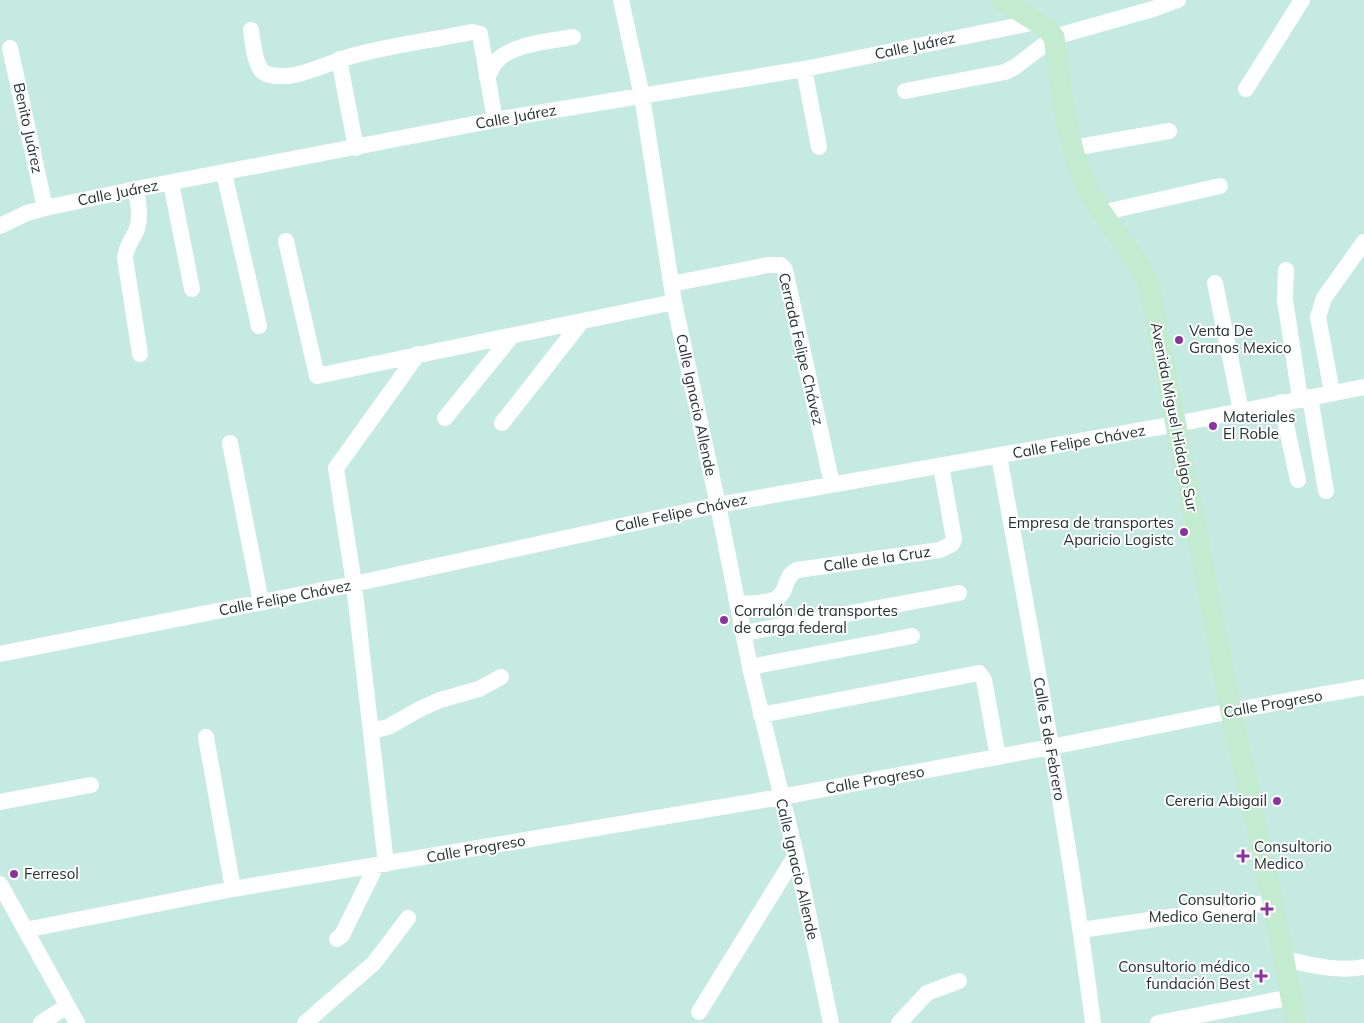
<svg xmlns="http://www.w3.org/2000/svg" width="1364" height="1023" font-family="Mulish,sans-serif">
<style>
.lines{fill:none;stroke-linecap:round;stroke-linejoin:round}
.minor{stroke:#fff;stroke-width:16}
.major{stroke:#c3ebcf;stroke-width:21}
.poi-dot{fill:#8b33a0;stroke:#fff;stroke-width:2}
.labels{text-anchor:middle;stroke-width:4;stroke-linejoin:round;paint-order:stroke}
.street-label{font-size:15px;fill:#24322f;stroke:#fff}
.poi-label{font-size:15px;fill:#24322f;stroke:#fff;text-anchor:start}
</style>
<rect width="100%" height="100%" fill="#c4eae2"/>
<g class="lines">
<path class="minor" d="M621 0 642 96 674 302 718 505 750 667 796 855 831 1023
M251 30C253 42 254 62 262 71 268 77 281 76 288 76 311 73 333 61 355 55 393 45 433 40 472 32L480 34 495 120
M10 48 45 208
M339 59 356 148
M804 69 819 147
M487 77C490 73 492 67 495 63 509 44 551 41 573 37
M1246 89 1302 0
M905 91 1005 72 1015 67 1054 37 1153 9 1178 0
M1073 148 1169 131
M224 173 259 326
M171 183 192 289
M136 189C138 202 141 216 137 229 133 239 126 246 125 258L140 354
M1101 213 1220 186
M0 226 27 213 45 208 136 189 495 120 804 69 1036 22
M286 241 317 376 674 302
M1286 270 1285 300 1300 398
M1215 283 1241 411
M671 284 768 265H781L785 270 832 484
M1332 392 1318 317 1324 298 1364 242
M1310 397 1326 491
M1281 402 1298 480
M445 418 511 337
M502 423 582 321
M230 443 261 602
M999 456C1033 644 1069 833 1093 1023
M738 604C750 603 767 604 777 598 788 592 783 577 797 570L940 550 952 544 954 539 941 466
M744 633 959 593
M0 654 354 584 718 505 1176 424 1364 387
M750 667 912 636
M761 715 979 673 984 680 998 757
M371 731 388 727 420 709 440 700 479 689 501 677
M206 737 233 889
M0 802 91 785
M386 864 354 584 336 468 418 354
M0 884 77 1023
M25 930 233 889 781 797 1051 747 1231 711 1364 687
M1081 930 1273 902
M337 939 342 935 376 866
M1284 959C1311 965 1337 972 1364 967
M699 1012 796 855
M41 1023 67 1006
M305 1023 374 963 408 918
M899 1023 927 993 959 981
M1158 1023 1292 997"/>
<path class="major" d="M1002 0 1046 28 1054 37C1062 89 1065 148 1091 195 1108 227 1135 251 1149 285L1231 711 1273 902 1296 1023"/>
</g>
<g class="poi-dot">
<circle cx="1179" cy="340" r="5"/>
<circle cx="1213" cy="426" r="5"/>
<circle cx="1184" cy="532" r="5"/>
<circle cx="724" cy="620" r="5"/>
<circle cx="1277" cy="801" r="5"/>
<path d="M1240.5 848.5h5v5h5v5h-5v5h-5v-5h-5v-5h5z"/>
<circle cx="14" cy="874" r="5"/>
<path d="M1264.5 901.5h5v5h5v5h-5v5h-5v-5h-5v-5h5z"/>
<path d="M1258.5 968.5h5v5h5v5h-5v5h-5v-5h-5v-5h5z"/>
</g>
<g class="labels">
<g class="street-label">
<text transform="translate(915 46) rotate(-12)" y="5">Calle Juárez</text>
<text transform="translate(516 117) rotate(-10)" y="5">Calle Juárez</text>
<text transform="translate(28 128) rotate(78)" y="5">Benito Juárez</text>
<text transform="translate(118 193) rotate(-11)" y="5">Calle Juárez</text>
<text transform="translate(801 349) rotate(77)" y="5">Cerrada Felipe Chávez</text>
<text transform="translate(696 405) rotate(78)" y="5">Calle Ignacio Allende</text>
<text transform="translate(1174 417) rotate(79)" y="5">Avenida Miguel Hidalgo Sur</text>
<text transform="translate(1079 442) rotate(-10)" y="5">Calle Felipe Chávez</text>
<text transform="translate(681 513) rotate(-12)" y="5">Calle Felipe Chávez</text>
<text transform="translate(877 559) rotate(-8)" y="5">Calle de la Cruz</text>
<text transform="translate(285 598) rotate(-11)" y="5">Calle Felipe Chávez</text>
<text transform="translate(1273 704) rotate(-10)" y="5">Calle Progreso</text>
<text transform="translate(1049 739) rotate(80)" y="5">Calle 5 de Febrero</text>
<text transform="translate(875 780) rotate(-10)" y="5">Calle Progreso</text>
<text transform="translate(476 849) rotate(-10)" y="5">Calle Progreso</text>
<text transform="translate(797 869) rotate(77)" y="5">Calle Ignacio Allende</text>
</g>
<g class="poi-label">
<text x="1189" y="336">Venta De<tspan x="1189" dy="17">Granos Mexico</tspan></text>
<text x="1223" y="422">Materiales<tspan x="1223" dy="17">El Roble</tspan></text>
<text x="1174" y="528" text-anchor="end">Empresa de transportes<tspan x="1174" dy="17">Aparicio Logistc</tspan></text>
<text x="734" y="616">Corralón de transportes<tspan x="734" dy="17">de carga federal</tspan></text>
<text x="1267" y="806" text-anchor="end">Cereria Abigail</text>
<text x="1254" y="852">Consultorio<tspan x="1254" dy="17">Medico</tspan></text>
<text x="24" y="879">Ferresol</text>
<text x="1256" y="905" text-anchor="end">Consultorio<tspan x="1256" dy="17">Medico General</tspan></text>
<text x="1250" y="972" text-anchor="end">Consultorio médico<tspan x="1250" dy="17">fundación Best</tspan></text>
</g>
</g>
</svg>
